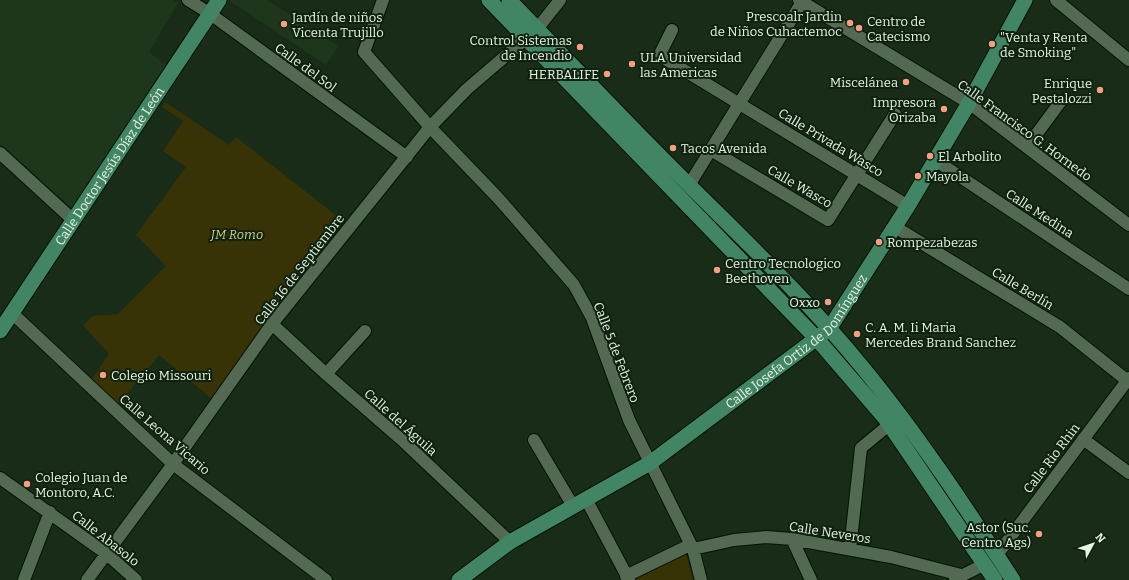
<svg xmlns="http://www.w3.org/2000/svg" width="1129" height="580" font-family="Bitter,serif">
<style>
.built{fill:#1d361c}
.green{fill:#383207}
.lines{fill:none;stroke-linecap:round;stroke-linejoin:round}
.minor-casing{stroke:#031403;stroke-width:14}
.major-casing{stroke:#031403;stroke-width:17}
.minor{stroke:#536951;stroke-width:12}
.major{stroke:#428565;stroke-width:15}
.poi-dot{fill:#f39f85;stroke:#0f220e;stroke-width:1.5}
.labels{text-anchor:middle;stroke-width:4;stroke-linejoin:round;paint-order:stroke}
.poi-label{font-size:13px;fill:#e6f3e5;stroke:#0f220e;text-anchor:start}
.street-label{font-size:13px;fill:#e6f3e5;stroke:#0f220e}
.park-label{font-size:13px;font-style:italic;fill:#d5cb85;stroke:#0f220e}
</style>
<rect width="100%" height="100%" fill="#182c17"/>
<path class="built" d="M1 0H173L178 3 149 52 166 65 73 209 0 144V2Z
M230 0H267L338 46 326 65 230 1Z"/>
<path class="green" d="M165 102 229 145 236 137 342 220 213 400 159 355 117 406 92 379 109 354 83 325 93 316 118 314 166 266 136 235 186 167 163 151 183 121 162 107Z
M684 547 693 580H635L631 574Z"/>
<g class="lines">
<g class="minor-casing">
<path id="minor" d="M188 0 209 13 407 157
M383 0 364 52 430 127 498 198 574 285 592 318 629 420 693 549 701 580
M799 0 969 103 1129 225
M1056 0 1129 60
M672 30 661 52V55L664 58 908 206
M1027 147 1061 101
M711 150 828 220 895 114
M0 153 72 219
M935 160 1129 289
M689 185 802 2
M895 227 1060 327 1129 382
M12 313 173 464 326 580
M272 324 326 374 402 440 510 542
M326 374 365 331
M1083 439 1129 473
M534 440 573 506
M0 478 107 554 136 580
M586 499 629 580
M792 539 811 580
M693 549 734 540 766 537 792 539 891 557 961 575
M850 549 861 448 890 424
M997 555 1129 378
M626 576 690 545
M955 579 985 564
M24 580 50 512
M87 580 173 464 272 324 430 127 467 89 537 29 560 0"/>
</g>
<g class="major-casing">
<g id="major">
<path d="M489 0 817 339 885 418 995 580"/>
<path d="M509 0C566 58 621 118 679 175 742 238 807 299 863 368 918 435 966 508 1013 580"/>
<path id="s1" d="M0 331 219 0"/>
<path id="s2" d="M459 580 510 542 650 463 829 329 908 206 969 103 1025 0"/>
</g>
</g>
<use href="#minor" class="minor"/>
<use href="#major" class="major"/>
</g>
<g class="poi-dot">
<circle cx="850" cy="23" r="4"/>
<circle cx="284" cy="24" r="4"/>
<circle cx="859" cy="28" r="4"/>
<circle cx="992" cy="44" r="4"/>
<circle cx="580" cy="47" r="4"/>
<circle cx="632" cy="64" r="4"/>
<circle cx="607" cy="74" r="4"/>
<circle cx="906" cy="82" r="4"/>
<circle cx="1100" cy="90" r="4"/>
<circle cx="944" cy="109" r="4"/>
<circle cx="673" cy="148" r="4"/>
<circle cx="930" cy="156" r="4"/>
<circle cx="918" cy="176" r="4"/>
<circle cx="879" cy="242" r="4"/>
<circle cx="717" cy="270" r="4"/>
<circle cx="828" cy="302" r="4"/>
<circle cx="857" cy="334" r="4"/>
<circle cx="103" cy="375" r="4"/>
<circle cx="27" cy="484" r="4"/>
<circle cx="1039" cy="534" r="4"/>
</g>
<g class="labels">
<g class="poi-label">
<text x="842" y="21" text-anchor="end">Prescoalr Jardin<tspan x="842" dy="15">de Niños Cuhactemoc</tspan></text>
<text x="292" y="22">Jardín de niños<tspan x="292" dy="15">Vicenta Trujillo</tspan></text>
<text x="867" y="26">Centro de<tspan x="867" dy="15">Catecismo</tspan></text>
<text x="1000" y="42">"Venta y Renta<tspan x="1000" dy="15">de Smoking"</tspan></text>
<text x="572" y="45" text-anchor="end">Control Sistemas<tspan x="572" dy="15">de Incendio</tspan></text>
<text x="640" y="62">ULA Universidad<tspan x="640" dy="15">las Americas</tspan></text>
<text x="599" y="79" text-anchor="end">HERBALIFE</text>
<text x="898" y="87" text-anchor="end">Miscelánea</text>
<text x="1092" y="88" text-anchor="end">Enrique<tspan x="1092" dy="15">Pestalozzi</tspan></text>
<text x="936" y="107" text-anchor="end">Impresora<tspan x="936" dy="15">Orizaba</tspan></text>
<text x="681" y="153">Tacos Avenida</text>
<text x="938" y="161">El Arbolito</text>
<text x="926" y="181">Mayola</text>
<text x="887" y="247">Rompezabezas</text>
<text x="725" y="268">Centro Tecnologico<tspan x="725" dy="15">Beethoven</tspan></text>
<text x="820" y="307" text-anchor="end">Oxxo</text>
<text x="865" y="332">C. A. M. Ii Maria<tspan x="865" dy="15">Mercedes Brand Sanchez</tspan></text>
<text x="111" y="380">Colegio Missouri</text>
<text x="35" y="482">Colegio Juan de<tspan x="35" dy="15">Montoro, A.C.</tspan></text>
<text x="1031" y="532" text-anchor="end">Astor (Suc.<tspan x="1031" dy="15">Centro Ags)</tspan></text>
</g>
<g class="street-label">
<text transform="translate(306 67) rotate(36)" y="5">Calle del Sol</text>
<text transform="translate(1025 130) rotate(36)" y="5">Calle Francisco G. Hornedo</text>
<text transform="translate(831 142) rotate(31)" y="5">Calle Privada Wasco</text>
<text dy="5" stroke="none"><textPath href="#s1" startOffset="198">Calle Doctor Jesús Díaz de León</textPath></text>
<text transform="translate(800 186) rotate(30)" y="5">Calle Wasco</text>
<text transform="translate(1040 213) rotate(33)" y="5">Calle Medina</text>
<text transform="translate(299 269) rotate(-52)" y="5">Calle 16 de Septiembre</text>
<text transform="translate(1023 288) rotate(31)" y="5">Calle Berlín</text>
<text dy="5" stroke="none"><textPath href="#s2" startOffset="416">Calle Josefa Ortiz de Domínguez</textPath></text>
<text transform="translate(617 352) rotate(69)" y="5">Calle 5 de Febrero</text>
<text transform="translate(401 422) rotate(42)" y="5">Calle del Águila</text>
<text transform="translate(165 434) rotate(41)" y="5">Calle Leona Vicario</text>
<text transform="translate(1051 458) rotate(-53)" y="5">Calle Rio Rhin</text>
<text transform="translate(830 532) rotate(9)" y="5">Calle Neveros</text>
<text transform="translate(106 538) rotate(38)" y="5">Calle Abasolo</text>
</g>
<g class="park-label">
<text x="237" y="239">JM Romo</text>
</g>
</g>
<g transform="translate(1093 544) rotate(50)" stroke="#0f220e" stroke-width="3" paint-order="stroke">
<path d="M0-3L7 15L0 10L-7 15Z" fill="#e6f3e5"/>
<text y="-6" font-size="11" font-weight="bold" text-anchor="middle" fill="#e6f3e5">N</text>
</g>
</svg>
